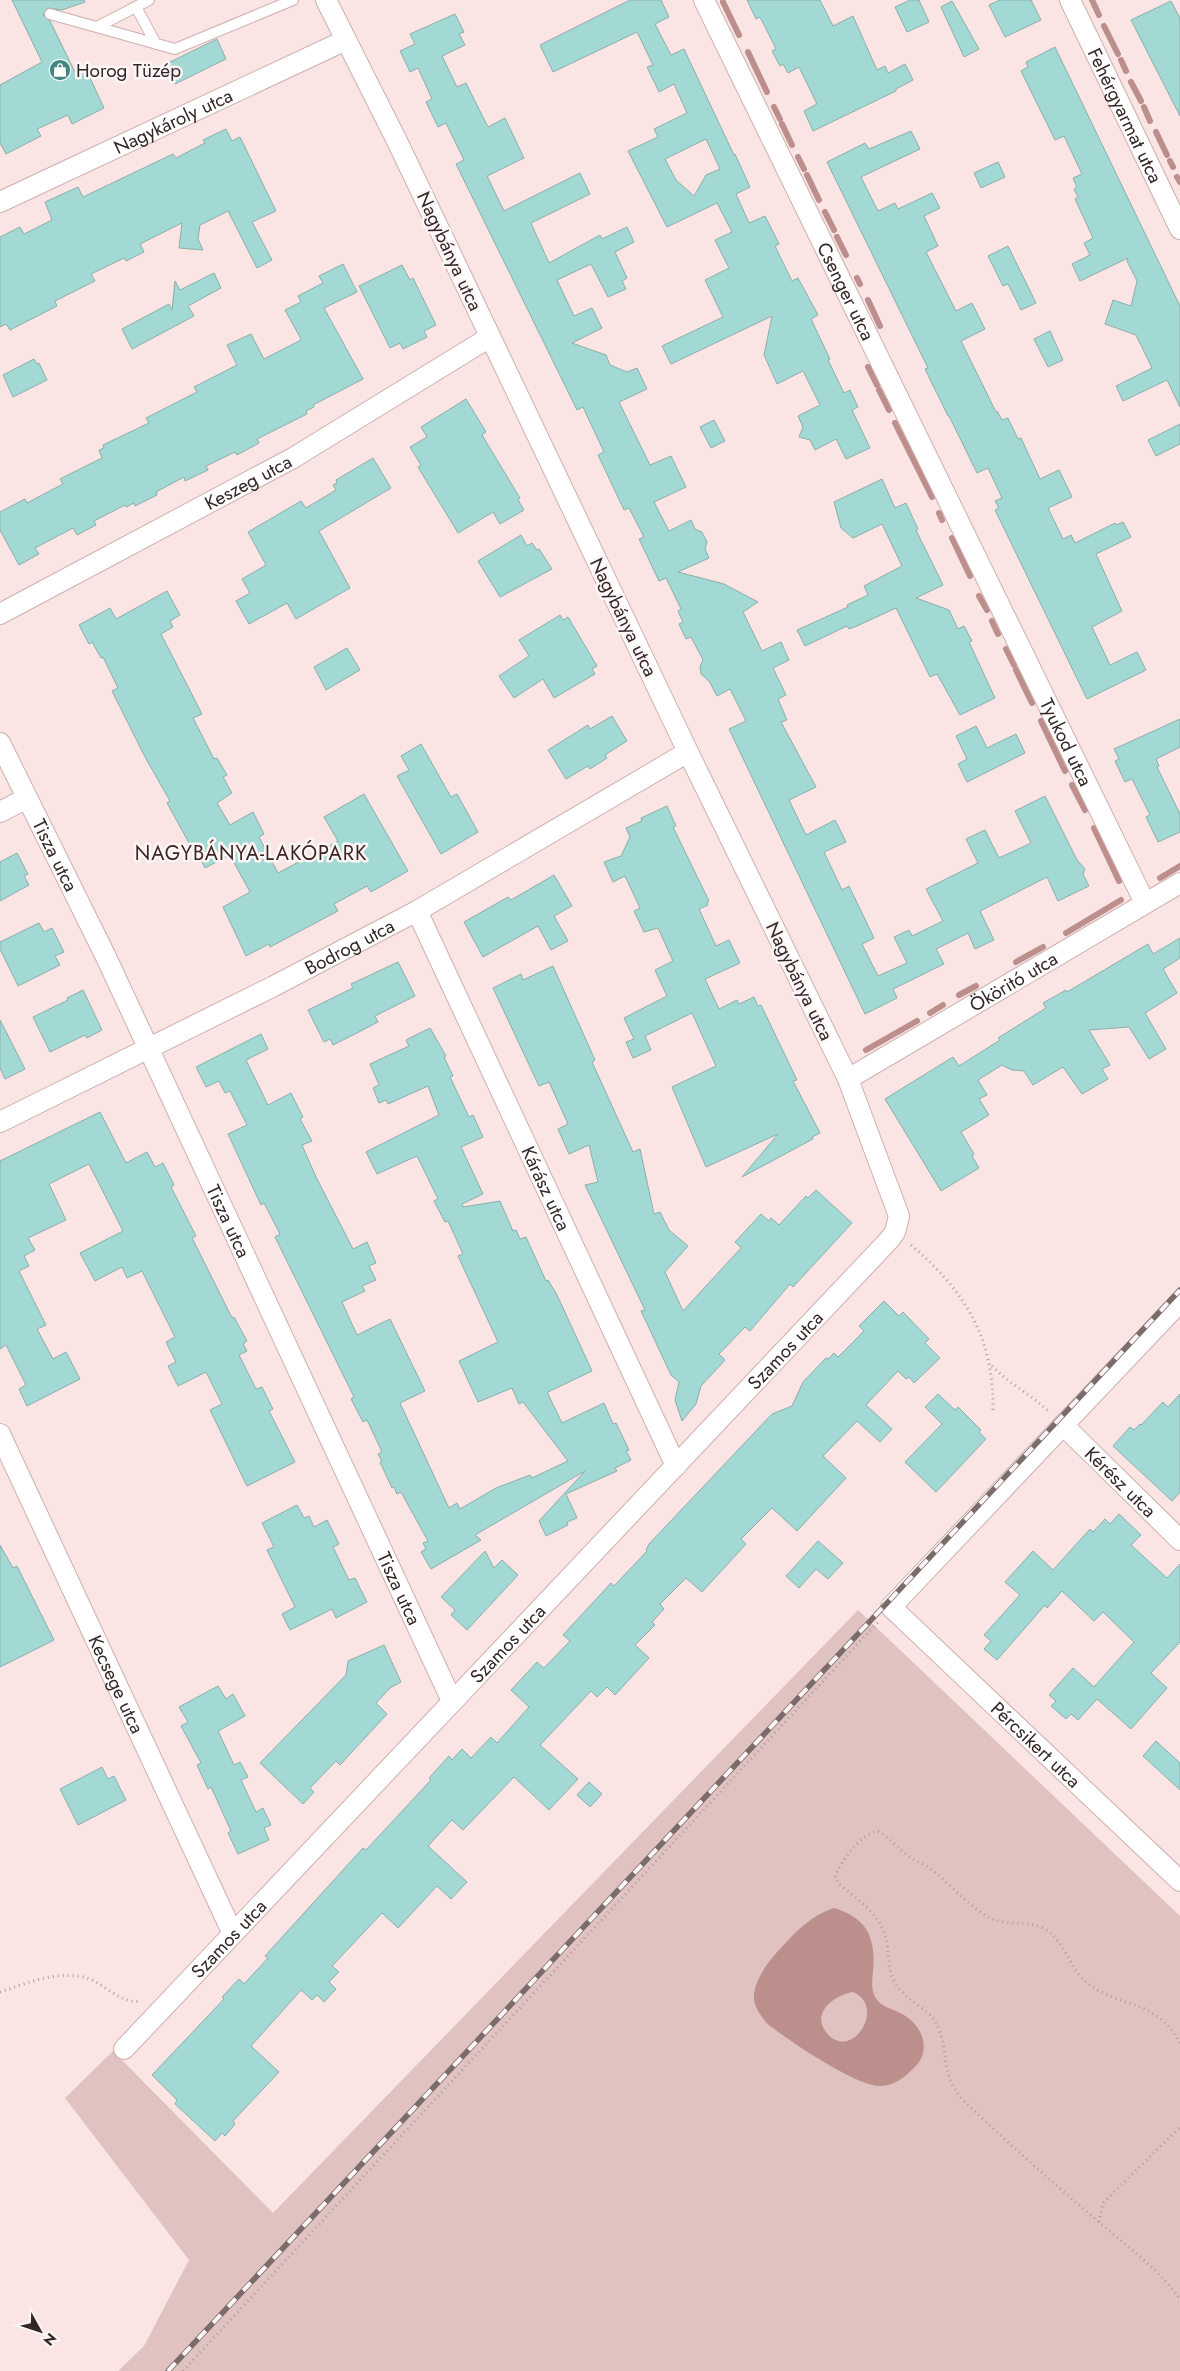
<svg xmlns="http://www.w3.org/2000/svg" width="1180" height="2371" font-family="Jost,sans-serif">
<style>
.green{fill:#e0c2c1}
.water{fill:#bc8f8d;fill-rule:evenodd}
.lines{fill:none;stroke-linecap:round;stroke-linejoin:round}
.stream{stroke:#bc8f8d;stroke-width:6}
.building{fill:#a3d9d4;stroke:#8baeab;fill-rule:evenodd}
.service-casing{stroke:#cfafad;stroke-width:12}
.minor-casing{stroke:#cfafad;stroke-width:22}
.path{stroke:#af9d9d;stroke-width:3;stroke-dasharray:1 4;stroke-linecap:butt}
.service{stroke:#fff;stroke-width:10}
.minor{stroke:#fff;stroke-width:20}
.rail-casing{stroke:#7b6b6a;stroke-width:5.5}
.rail{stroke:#fdf6f6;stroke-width:4;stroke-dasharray:11;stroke-linecap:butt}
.labels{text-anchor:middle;stroke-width:5;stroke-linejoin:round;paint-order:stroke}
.poi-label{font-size:19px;fill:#332626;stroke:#fdf6f6;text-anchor:start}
.street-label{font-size:19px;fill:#332626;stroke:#fdf6f6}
.neighbourhood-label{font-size:20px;letter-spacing:1px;fill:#3d2423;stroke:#fdf6f6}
</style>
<rect width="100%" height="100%" fill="#fae5e4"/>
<path class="green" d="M858 1610 1180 1916V2371H118L144 2346 189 2260 65 2098 113 2051 273 2213Z"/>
<path class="water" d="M834 1908C868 1918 876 1939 873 1972 872 1980 871 1989 875 1997 882 2008 891 2008 900 2013 922 2023 933 2050 914 2068 905 2077 895 2085 882 2086 858 2088 790 2041 770 2026 764 2021 757 2011 755 2004 749 1986 769 1960 781 1948 796 1931 812 1915 834 1908ZM853 1992C888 2007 850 2064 826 2032 811 2012 835 1995 853 1992Z"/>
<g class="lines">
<path class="stream" d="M1092 0 1099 15
M723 2 739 35
M1104 26 1118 54
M748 52 767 92
M1121 60 1126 71
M1131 82 1141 101
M774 107 780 119
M1144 107 1150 121
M782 124 792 145
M1156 132 1167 155
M798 157 804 169
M1170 161 1173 167
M807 175 819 200
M1177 177 1180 182
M825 212 834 230
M837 237 846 255
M857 278 860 284
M868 300 880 326
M868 367 877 385
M879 390 889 410
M895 423 932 497
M939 513 942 520
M952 538 970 576
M979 596 987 610
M992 621 998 634
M1006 649 1014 665
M1016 670 1032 703
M1041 721 1065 771
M1072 785 1085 810
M1094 828 1119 881
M1160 878 1180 866
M1066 933 1121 900
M1016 962 1043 947
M959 995 976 986
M930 1013 943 1005
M866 1050 917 1021"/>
</g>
<path class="building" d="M12 0H84L85 2 62 10 48 8 43 15 50 21 75 72 85 67 104 108 72 124 68 115 37 129 41 136 6 154 0 143V85L42 62Z
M630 0H661L669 17 655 24 671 55 684 49 734 155 735 154 750 187 736 194 749 223 765 216 779 244 775 246 792 281 798 278 818 315 811 319 830 359 828 360 844 393 850 390 858 407 852 410 870 448 846 459 836 439 815 450 810 440 799 437 803 427 798 416 820 405 803 371 777 384 764 355 772 316 671 364 662 346 723 317 705 280 729 268 715 240 732 232 717 203 667 227 628 151 658 137 654 129 687 113 674 84 659 92 647 67 653 65 637 32 553 72 540 45ZM706 139 720 169 706 175 694 196 676 180 665 159Z
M747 0H820L833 26 853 16 877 70 885 66 888 73 905 64 913 80 896 89V91L813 131 804 111 817 104 799 67 788 73 783 64 780 66 772 51 776 49 760 17 756 19Z
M910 0H919L929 22 907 32 895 7Z
M1000 0H1031L1041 20 1005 37 989 5Z
M952 1 979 49 964 57 941 7Z
M1171 1 1180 18V116L1131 20Z
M455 14 464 32 459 34 465 45 442 56 457 87 466 83 488 127 505 118 524 158 487 176 504 211 580 173 590 194 531 223 549 263 600 235 602 239 627 227 634 242 615 252 627 278 622 281 626 289 608 297 591 264 557 280 574 316 592 308 602 328 572 343 606 355 610 365 627 372 637 368 647 389 619 402 650 465 671 456 686 487 654 502 669 531 691 520 695 529 702 532 707 542 705 549 709 558 678 572 724 584 758 602 743 612 762 651 781 642 789 660 773 668 786 695 778 699 787 720 781 722 816 787 789 800 806 835 835 820 846 842 824 852 842 890 849 886 874 938 862 944 878 976 907 963 894 937 909 930 912 936 943 921 926 889 978 863 966 839 985 830 999 858 1031 843 1015 811 1045 796 1077 860 1085 869 1083 874 1089 886 1058 901 1047 877 980 911 994 940 975 949 968 933 936 949 944 964 893 989 897 998 865 1014 729 729 746 721 730 689 717 696 709 681 701 674 700 667 703 660 691 637 686 639 679 624 683 622 678 611 681 609 666 578 659 581 639 539 644 537 629 508 624 510 598 455 604 452 583 407 577 410 456 164 464 160 446 123 438 127 426 102 432 99 418 68 410 72 400 51 415 44 410 34Z
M217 39 226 59 175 84 166 64Z
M1055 47 1180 306V407L1167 380 1123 401 1116 386 1152 368 1136 335 1105 324 1113 300 1131 306 1137 281 1127 261 1128 258 1080 281 1072 264 1090 255 1084 243 1093 238 1075 199 1078 197 1074 189 1077 187 1073 178 1082 174 1064 136 1055 140 1021 71 1028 67 1026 62Z
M226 129 232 141 240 137 276 211 252 222 272 260 257 268 228 211 200 225 198 239 203 250 179 248 182 223 140 244 144 252 126 261 124 258 91 274 95 281 55 301 57 306 10 330 6 324 0 327V237L20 227 24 234 52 220 45 202 78 187 83 197 173 154 176 158 205 143 203 140Z
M911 131 920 149 861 177 878 211 895 203 898 209 932 193 940 208 924 216 938 246 926 252 956 311 972 303 985 329 961 341 996 412 997 411 1002 420 1008 418 1018 439 1021 438 1040 479 1059 470 1072 497 1048 508 1063 539 1071 535 1075 543 1115 523 1116 525 1123 522 1131 537 1096 554 1122 611 1092 627 1110 665 1137 652 1146 670 1087 699 995 510 999 508 995 501 1002 498 988 468 977 473 949 416H948L925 369 928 368 827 162 865 143 869 149Z
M998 162 1005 177 981 188 974 173Z
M1008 246 1036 303 1021 310 1008 284 1003 286 988 256Z
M343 264 357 292 324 308 363 379 313 405 314 407 306 411 307 414 257 439 259 443 237 455 235 452 206 466 208 470 185 481 184 477 156 492 157 495 135 506 134 503 126 507 125 505 94 521 96 525 77 535 73 528 35 548 39 554 19 565 0 530V512L25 499 27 503 63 484 60 479 102 458 99 450 104 448 103 445 149 423 146 418 197 392 194 387 237 365 227 345 251 334 264 359 299 341 301 339 285 310 301 302 298 296 323 283 319 276Z
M402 265 410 280 413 278 436 325 424 331 427 337 403 349 400 343 390 348 359 286Z
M214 273 221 288 188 306 194 316 132 349 122 329 169 304 172 310 175 281 180 290Z
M1050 331 1063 360 1048 367 1034 339Z
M34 359 37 364 39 363 47 380 13 397 3 375Z
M466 399 486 432 482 435 520 498 518 500 524 510 500 524 493 512 458 533 418 467 421 465 410 447 427 437 421 427Z
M714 420 725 441 711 448 700 427Z
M1180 424V444L1156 456 1148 440Z
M373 458 391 488 319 531 350 588 296 619 287 603 249 624 236 601 250 593 242 579 266 565 248 532 301 501 306 508 336 490 333 485 337 483 336 480Z
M882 479 895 508 906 503 918 529 916 530 943 585 916 598 949 610 958 629 964 626 972 641 969 642 995 698 960 715 937 674 930 677 896 608 857 626 849 629 847 626 805 646 797 630 848 607 847 605 868 595 864 586 902 566 882 524 853 538 841 528 834 502Z
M521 535 527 546 532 543 537 550 539 549 552 569 500 597 478 561Z
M167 591 180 615 170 621 173 627 161 634 202 714 193 718 214 759 217 758 227 775 223 777 232 793 217 803 230 825 253 812 264 834 259 837 278 873 338 841 324 817 364 794 408 871 371 892 367 886 334 904 338 911 270 947 269 944 246 956 223 907 250 892 230 855 205 868 201 860 199 861 167 803 170 801 145 757 112 691 118 688 103 657 101 658 92 642 89 644 79 625 110 608 116 619Z
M560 615 563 620 568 617 597 666 592 669 595 674 554 698 543 679 514 698 499 676 529 656 519 640Z
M347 648 360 670 326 690 314 667Z
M612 716 627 741 605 755 607 758 590 769 588 766 566 779 548 750 588 725 590 729Z
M1180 719V747L1156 759 1159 766 1157 767 1180 814V832L1158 842 1146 817 1150 815 1132 779 1125 782 1115 761 1119 759 1114 749Z
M976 726 987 748 1016 734 1025 753 967 782 958 764 967 759 956 736Z
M421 744 451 797 457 794 478 832 441 854 397 776 409 770 401 756Z
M667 806 676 826 673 827 709 901 707 902 708 905 699 909 716 946 729 940 740 963 705 979 719 1009 737 1000 739 1004 754 997 758 1006 761 1005 797 1080 793 1081 820 1133 812 1137 813 1139 742 1177 778 1134 706 1167 672 1087 716 1066 692 1013 645 1036 651 1050 633 1058 626 1042 634 1039 624 1018 667 996 655 970 673 961 658 928 644 932 634 911 640 908 625 876 613 882 604 862 621 856 630 837 626 828 642 821 641 818Z
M17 853 28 874 24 876 29 885 0 901V862Z
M554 875 572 906 554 916 568 941 551 950 538 926 483 957 464 922 508 897 511 900Z
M39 923 44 932 52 928 64 952 55 956 60 965 18 986 0 949V942Z
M1180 938V958L1163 969 1177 993 1145 1013 1166 1049 1149 1059 1129 1027 1089 1030 1110 1065 1102 1069 1108 1079 1082 1094 1063 1067 1033 1085 1024 1071 1012 1070 1002 1065 978 1080 987 1095 979 1099 989 1115 961 1132 974 1154 972 1156 979 1168 941 1191 885 1099 953 1057 959 1066 1000 1040 998 1038 1046 1008 1043 1003 1066 990 1067 992 1148 944 1153 954Z
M398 962 415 996 375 1016 378 1022 355 1034 333 1045 330 1039 324 1042 308 1010 353 988 351 984Z
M553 966 595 1060 592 1062 633 1152 640 1149 654 1214 660 1212 669 1230 688 1246 665 1272 683 1311 741 1248 735 1242 761 1214 769 1221 771 1218 779 1225 806 1196 808 1198 816 1190 852 1223 793 1287 790 1284 750 1331 745 1327 719 1354 725 1360 701 1386 696 1404 682 1421 675 1400 679 1382 671 1375 641 1311 645 1310 585 1185 598 1182 589 1145 569 1154 558 1129 568 1124 549 1082 539 1086 493 988 521 974 523 980Z
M83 990 102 1030 87 1038 85 1035 50 1052 33 1017 68 1000 67 998Z
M0 1020 25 1069 5 1079 0 1068Z
M430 1028 446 1056 444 1057 453 1076 450 1077 469 1117 473 1115 483 1137 461 1147 483 1194 462 1204 463 1207 500 1201 513 1231 516 1230 520 1239 526 1237 546 1281 548 1280 557 1295 592 1371 548 1392V1394L562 1423 604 1403 613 1424 616 1423 629 1450 626 1451 631 1460 615 1468 617 1471 566 1494 577 1518 567 1522 568 1525 546 1536 539 1521 585 1471 475 1535 481 1540 431 1569 421 1552 426 1549 423 1543 428 1541 401 1492 397 1494 394 1487 392 1488 380 1462 382 1461 378 1454 382 1452 367 1420 363 1422 351 1399 354 1397 275 1237 280 1234 264 1203 261 1205 228 1134 247 1125 230 1091 225 1093 219 1081 206 1087 196 1067 261 1034 268 1049 246 1060 268 1105 291 1093 303 1117 300 1119 312 1141 302 1145 316 1177 353 1249 367 1242 376 1263 369 1266 376 1280 362 1286 365 1291 342 1302 357 1335 390 1319 425 1391 400 1403 449 1508 457 1503 460 1509 496 1488 530 1475 532 1478 568 1461 523 1402 519 1404 512 1388 478 1402 459 1361 498 1342 458 1256 463 1254 448 1221 445 1222 434 1201 438 1199 417 1156 377 1174 366 1152 439 1115 428 1086 388 1104 386 1100 379 1103 373 1088 379 1085 370 1064 409 1046 406 1040Z
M100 1112 126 1163 147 1152 155 1167 163 1163 174 1185 171 1187 196 1236 192 1238 232 1318 234 1317 247 1341 243 1344 247 1351 239 1355 256 1389 262 1387 273 1409 269 1411 295 1462 247 1486 210 1410 222 1404 206 1372 178 1386 168 1366 176 1362 166 1342 175 1337 142 1271 127 1278 122 1267 95 1281 80 1253 123 1231 89 1164 49 1184 66 1220 28 1238 35 1250 24 1256 29 1266 19 1271 46 1325 37 1329 53 1359 66 1352 80 1379 27 1406 19 1389 26 1385 6 1345 0 1349V1161Z
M884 1301 899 1316 903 1312 929 1339 925 1343 940 1358 914 1383 909 1377 906 1379 898 1371 866 1405 892 1429 880 1442 857 1421 823 1456 846 1478 797 1531 772 1508 741 1539 746 1544 702 1592 686 1578 660 1604 664 1609 652 1622 655 1625 635 1645 649 1658 615 1695 607 1687 597 1697 591 1691 540 1745 578 1779 549 1810 514 1777 463 1830 452 1820 428 1846 467 1882 451 1899 437 1886 398 1928 382 1913 332 1966 339 1972 329 1982 336 1989 324 2002 317 1995 312 2000 301 1990 251 2046 279 2072 233 2121 235 2124 225 2136 222 2133 215 2141 175 2104 177 2100 152 2075 224 1999 222 1997 239 1979 244 1984 268 1958 265 1956 363 1848 366 1850 431 1780 429 1778 449 1756 452 1760 462 1749 471 1758 491 1737 497 1743 529 1707 511 1690 537 1662 544 1668 570 1641 563 1635 611 1583 614 1586 647 1551 646 1550 649 1544 772 1414 792 1406 803 1382 826 1358 828 1359 834 1353 838 1357 864 1331 859 1326Z
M938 1394 955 1410 958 1407 981 1430 979 1432 986 1439 936 1492 905 1462 942 1424 925 1407Z
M1180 1394V1492L1172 1501 1113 1446 1130 1427 1134 1430 1140 1424 1141 1425 1163 1402 1168 1407Z
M297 1505 304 1518 309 1516 314 1527 327 1520 339 1544 333 1547 349 1580 355 1578 367 1602 336 1618 332 1609 290 1630 282 1614 295 1607 267 1550 274 1547 262 1523Z
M1119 1514 1141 1535 1131 1545 1167 1578 1180 1564V1642L1151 1673 1167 1688 1131 1729 1097 1699 1078 1720 1071 1714 1066 1719 1051 1706 1056 1701 1049 1695 1073 1668 1094 1687 1134 1642 1103 1612 1094 1621 1062 1591 1047 1608 1045 1605 997 1660 984 1649 991 1641 984 1635 1020 1595 1005 1582 1033 1551 1053 1570 1090 1529 1093 1532 1105 1519 1110 1524Z
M818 1541 843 1563 828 1579 816 1569 799 1588 786 1576Z
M0 1545 13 1568 17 1566 54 1640 0 1667Z
M485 1551 494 1568 502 1560 518 1575 467 1630 451 1615 455 1610 441 1597Z
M384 1645 401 1682 390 1688 376 1703 387 1714 340 1765 336 1761 310 1788 314 1792 303 1804 260 1763 346 1675 348 1661Z
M218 1686 226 1699 233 1694 245 1716 218 1731 234 1765 240 1762 248 1777 241 1780 256 1812 263 1808 271 1825 264 1828 269 1840 238 1854 228 1833 231 1831 211 1787 208 1789 197 1765 201 1763 181 1726 188 1722 179 1707Z
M1156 1741 1180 1763V1790L1143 1756Z
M102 1767 108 1779 114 1776 126 1800 78 1825 60 1789Z
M589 1782 602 1794 590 1807 577 1795Z"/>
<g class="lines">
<g class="service-casing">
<path id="service" d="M136 7 156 44
M50 14 175 49 293 0
M97 27 149 0"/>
</g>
<g class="minor-casing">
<g id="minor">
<path id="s1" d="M704 0 1145 903"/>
<path id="s2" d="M1070 0 1180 229"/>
<path id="s3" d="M0 202 346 40"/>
<path id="s4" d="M0 614 293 458 490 337"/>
<path id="s5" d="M0 743 106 957 452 1701"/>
<path d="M0 812 27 798"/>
<path id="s6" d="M417 911 676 1466"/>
<path id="s7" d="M848 1079 1180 883"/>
<path id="s8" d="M0 1122 274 986 417 911 688 752"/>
<path id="s9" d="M1180 1302 891 1607 1180 1881"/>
<path id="s10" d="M1063 1425 1180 1540"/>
<path id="s11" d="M0 1434 233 1934"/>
<path id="s12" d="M124 2049 890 1239 895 1232 899 1216 848 1079 688 752 398 143 326 0"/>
</g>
</g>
<path class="path" d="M911 1245C965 1291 994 1338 993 1410
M992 1366C1009 1384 1031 1394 1049 1412
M0 1992C27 1983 55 1971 84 1977 104 1982 120 2005 141 2001
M1180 2043C1155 1997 1119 2009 1086 1982 1068 1967 1064 1937 1041 1927 1023 1920 1003 1927 985 1915 966 1903 951 1885 933 1871 925 1864 915 1861 907 1855 897 1847 889 1838 878 1831 860 1835 841 1860 835 1877L838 1883C859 1901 882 1915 887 1943 889 1957 888 1972 896 1984 906 2002 930 2007 938 2027 950 2055 939 2069 961 2098 1004 2140 1049 2179 1094 2218 1125 2245 1156 2266 1180 2299
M1099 2222 1103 2203 1180 2127
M183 2371 878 1622"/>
<use href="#service" class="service"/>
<use href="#minor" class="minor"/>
<g class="rail-casing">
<path id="rail" d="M168 2371 1180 1290"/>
</g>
<use href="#rail" class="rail"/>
</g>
<defs>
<g id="shop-disc" transform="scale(1.125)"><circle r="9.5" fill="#408782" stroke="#fdf6f6"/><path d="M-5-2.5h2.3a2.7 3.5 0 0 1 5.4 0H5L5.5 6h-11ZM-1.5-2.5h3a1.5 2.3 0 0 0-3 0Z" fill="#fff"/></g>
</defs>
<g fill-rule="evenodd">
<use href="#shop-disc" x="60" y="70"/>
</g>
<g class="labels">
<g class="poi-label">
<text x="76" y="77">Horog Tüzép</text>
</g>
<g class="street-label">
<text dy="7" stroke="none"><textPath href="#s2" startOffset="128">Fehérgyarmat utca</textPath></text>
<text dy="7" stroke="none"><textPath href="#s3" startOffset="191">Nagykároly utca</textPath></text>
<text transform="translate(450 251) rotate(65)" y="7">Nagybánya utca</text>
<text dy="7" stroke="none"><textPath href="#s1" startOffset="324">Csenger utca</textPath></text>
<text dy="7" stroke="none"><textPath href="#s4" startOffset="281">Keszeg utca</textPath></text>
<text transform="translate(624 617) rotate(64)" y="7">Nagybánya utca</text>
<text dy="7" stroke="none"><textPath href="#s1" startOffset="826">Tyukod utca</textPath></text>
<text dy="7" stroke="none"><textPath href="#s5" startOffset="125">Tisza utca</textPath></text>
<text dy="7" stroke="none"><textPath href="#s8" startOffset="391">Bodrog utca</textPath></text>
<text transform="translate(800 981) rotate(64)" y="7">Nagybánya utca</text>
<text dy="7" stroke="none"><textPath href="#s7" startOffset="192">Ököritó utca</textPath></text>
<text dy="7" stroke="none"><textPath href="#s6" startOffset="306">Kárász utca</textPath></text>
<text dy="7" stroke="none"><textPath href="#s5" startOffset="530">Tisza utca</textPath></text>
<text dy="7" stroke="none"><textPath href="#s12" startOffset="962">Szamos utca</textPath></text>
<text dy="7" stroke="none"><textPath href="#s10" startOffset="81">Kérész utca</textPath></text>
<text dy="7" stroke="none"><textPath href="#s5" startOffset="935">Tisza utca</textPath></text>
<text dy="7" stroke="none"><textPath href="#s12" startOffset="558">Szamos utca</textPath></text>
<text dy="7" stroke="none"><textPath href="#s11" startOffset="276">Kecsege utca</textPath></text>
<text dy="7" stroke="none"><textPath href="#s9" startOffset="620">Pércsikert utca</textPath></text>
<text dy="7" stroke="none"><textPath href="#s12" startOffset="152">Szamos utca</textPath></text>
</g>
<g class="neighbourhood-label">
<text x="251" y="860">NAGYBÁNYA-LAKÓPARK</text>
</g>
</g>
<g transform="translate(40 2331) rotate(130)" stroke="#fdf6f6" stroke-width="4" paint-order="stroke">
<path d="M0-4L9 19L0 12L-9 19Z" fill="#332626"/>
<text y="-8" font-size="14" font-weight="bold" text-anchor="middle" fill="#332626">N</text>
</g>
</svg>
